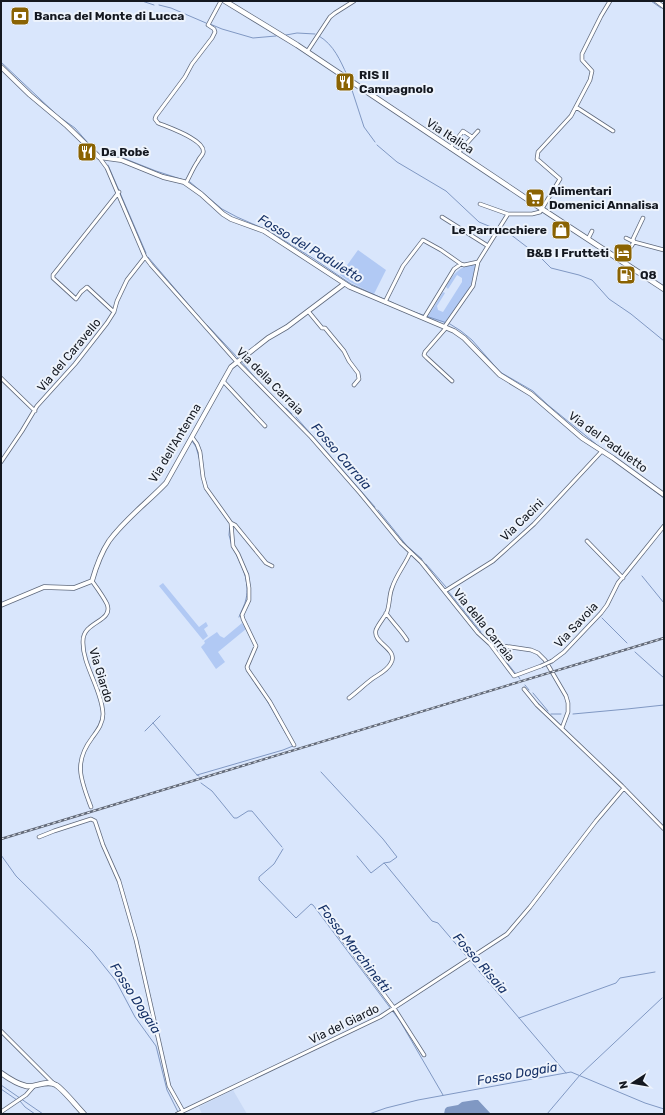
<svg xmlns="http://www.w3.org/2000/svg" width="665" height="1115" font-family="Rubik,sans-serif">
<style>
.built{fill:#cadaf6}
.green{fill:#b1c9f4}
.water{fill:#8098c3}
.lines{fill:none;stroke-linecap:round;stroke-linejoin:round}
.stream{stroke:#8098c3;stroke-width:1}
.minor-casing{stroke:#5f697c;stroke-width:4.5}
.tertiary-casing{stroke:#5f697c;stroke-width:5.5}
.secondary-casing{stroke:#5f697c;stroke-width:6}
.minor{stroke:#fff;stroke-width:3}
.tertiary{stroke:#fff;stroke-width:4}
.secondary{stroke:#fff;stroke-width:4.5}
.rail-casing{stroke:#626977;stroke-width:2.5}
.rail{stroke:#edf3fc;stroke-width:1;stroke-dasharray:3;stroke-linecap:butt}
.minor-bridge-casing{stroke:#5f697c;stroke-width:4.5;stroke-linecap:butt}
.minor-bridge{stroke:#fff;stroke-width:3}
.labels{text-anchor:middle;stroke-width:4;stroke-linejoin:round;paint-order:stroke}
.poi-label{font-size:12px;font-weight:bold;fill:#141820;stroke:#edf3fc;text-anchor:start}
.street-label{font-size:12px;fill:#141820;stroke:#edf3fc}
.water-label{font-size:13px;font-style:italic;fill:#163166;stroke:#edf3fc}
</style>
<rect width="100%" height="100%" fill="#d9e6fc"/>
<path class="built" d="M233 1090 247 1114H202L199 1107Z"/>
<path class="green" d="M358 250 386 270 374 294 350 282 340 275Z
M472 264 475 265C478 283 455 309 445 323L427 318 443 292 445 293 437 306 438 310 443 312 462 282V278L457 275 448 289 446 287C452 275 459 267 472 264Z
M163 583 199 627 206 622 208 626 204 629 208 636 203 640 159 586Z
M242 623 246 629 218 652 225 662 216 669 201 647 205 643 204 641 217 632 220 636 224 638Z"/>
<path class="water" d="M475 1100H478L491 1114H444L445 1109 447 1107 458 1105 462 1102Z"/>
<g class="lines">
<path class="stream" d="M142 1 154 5
M651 1 661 8
M159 5 171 8 206 23
M210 24 222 29 253 38 276 36
M286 35 297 33 315 34
M319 36C334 45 340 60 347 75
M1 62 58 116 75 128 88 143
M351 87 364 127 375 142
M377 145 397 162 446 191 479 222 496 229
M100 155 118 156 156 171 190 182 222 209 237 217 269 231 314 259 351 284 384 299
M108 165 146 253
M501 230 510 234 540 257 551 268 579 275 592 280 609 299 631 314 664 341
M148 257 200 318
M389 301 395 304
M411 311 450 324 461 331 472 340 500 372 533 391 548 405 602 449
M207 325 238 358
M241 361 257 380
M272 395 282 405
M286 408 292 414
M296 417 375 507
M192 441 196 447 200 461
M613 460 664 498
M218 507 230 524 229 535 232 546
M378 510 407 546 422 559
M234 550C242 565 250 582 246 599 245 605 241 611 239 617
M426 564 446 587
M642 576 664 603
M448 591 481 632
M602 618 627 643
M635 652 664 678
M500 654 516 674
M518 676 520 679
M252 679 265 697 286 734
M525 685 529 690
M533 693 548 711
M551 714H561
M573 714 627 709 664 705
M153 723 197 775 199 776
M145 731 160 716
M321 772 383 839 397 857 390 862 384 863
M197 775 283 750 293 746
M201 783 212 791 234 818H237L248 811H252L282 847
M283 849 274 864 259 877V880L296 918 311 904 313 905 400 1021 443 1095
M1 855 16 876 92 951 116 981 135 1017 156 1046 167 1090 178 1112
M357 856 371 873 384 863 386 865 432 921 438 923 566 1073
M519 1018 616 983 620 978 655 972
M1 1085 43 1114
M1 1089 17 1100
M20 1101 25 1107 35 1114
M369 1114 386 1108 418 1100 571 1072 645 1103 664 1109
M547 1114 580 1075 662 998"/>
<g class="minor-casing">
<path id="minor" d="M656 1 664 7
M307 52 330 17 335 13 354 1
M576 107 613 131
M450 148 463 131 472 137
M458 153 478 131
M99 157 107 168 145 257 151 265 237 362 311 437 360 493 401 543 421 562 478 633 490 644 514 676 541 666
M186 183C190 176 193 168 198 161 199 158 202 156 203 153 207 140 167 127 158 123L155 119 156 116 185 77 192 64 212 38 215 32 214 29 208 25 221 1
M480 204 508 214
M442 217 488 246
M626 238 634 242 664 250
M588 239 592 231
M622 261 634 242 633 239 643 218
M385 302 403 266 423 240 441 250 461 264 464 265 478 262
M308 311 322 328H325L344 351 349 361 358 373 359 379 354 385
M114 312 87 287 81 292 76 299 53 278V275L119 192
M424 318 454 269 461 264
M1 378 35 411
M223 381 265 426
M452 381 427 358 424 355 425 352 445 329V326L473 286 478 262 508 214H532L540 212 560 179 537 159 538 152 571 116 590 80 592 71 582 60V54L601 16 610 1
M192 437 197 444 200 452 203 477 206 488 231 523 233 546 238 554 247 575 249 588V600L242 615 243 619 256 646 247 667 248 670 270 702 294 745
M1 462 22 431 37 406 75 364 107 323 114 312 117 301 127 280 145 257
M231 523 235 525 266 563 272 566
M587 541 623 578
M445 591 493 561 534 524 602 451
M386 613C393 623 401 630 407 640
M490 644 531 650 538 653 545 660 566 696 568 703V712L562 728
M552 661 564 652 601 613 607 605 618 583 664 526
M524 689 537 705 622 786 664 829
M349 698C357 692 364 685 372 679 379 674 387 671 391 663 399 649 372 643 376 630 379 623 384 618 387 612 390 604 389 595 392 588 396 575 405 565 410 553
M91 807C81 780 73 763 92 738 97 731 103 724 103 714 102 689 82 665 83 641 83 621 114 622 107 604 103 596 97 588 92 581
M39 837 54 831 91 819 95 821 103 845 119 881 136 940 169 1086 183 1111
M336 930 394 1008 424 1055
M1 1031 54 1084
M1 1112 26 1095 34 1086
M177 1114 380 1017 507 934 530 907 596 821 624 788"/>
</g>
<g class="tertiary-casing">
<path id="tertiary" d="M1 67 30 95 67 126 99 157 121 160 163 177 184 182 201 194 223 214 231 219 264 231 350 287 454 331 464 338 500 375 531 394 582 438 613 458 664 495
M1 605 44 587 74 588 92 581C96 567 101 553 109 541 125 519 148 502 166 483L231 367 268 338 287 327 344 284"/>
</g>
<g class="secondary-casing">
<path id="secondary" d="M225 1 297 45 542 209 664 289
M1 1073C8 1078 17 1084 26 1086 35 1088 47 1079 56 1085 64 1090 77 1107 84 1114"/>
</g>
<use href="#minor" class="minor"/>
<use href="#tertiary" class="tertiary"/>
<use href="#secondary" class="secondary"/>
<g class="rail-casing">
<path id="rail" d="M1 839 664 638"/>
</g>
<use href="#rail" class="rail"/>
<g class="minor-bridge-casing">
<path id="minor-bridge" d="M541 666 552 661"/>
</g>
<use href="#minor-bridge" class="minor-bridge"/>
</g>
<defs>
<g id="bank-square" transform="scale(1)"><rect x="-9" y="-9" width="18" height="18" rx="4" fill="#8a6303" stroke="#edf3fc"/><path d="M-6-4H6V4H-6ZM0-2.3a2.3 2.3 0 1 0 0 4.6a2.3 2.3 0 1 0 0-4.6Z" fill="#fff"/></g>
<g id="restaurant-square" transform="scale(1)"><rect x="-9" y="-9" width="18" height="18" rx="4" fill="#8a6303" stroke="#edf3fc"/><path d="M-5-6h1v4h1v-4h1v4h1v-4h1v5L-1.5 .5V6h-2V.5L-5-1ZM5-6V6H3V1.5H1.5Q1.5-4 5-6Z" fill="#fff"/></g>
<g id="supermarket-square" transform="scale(1)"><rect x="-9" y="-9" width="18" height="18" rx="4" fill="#8a6303" stroke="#edf3fc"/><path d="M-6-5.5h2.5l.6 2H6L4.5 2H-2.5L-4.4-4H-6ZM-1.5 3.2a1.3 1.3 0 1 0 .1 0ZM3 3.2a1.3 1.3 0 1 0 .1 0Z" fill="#fff"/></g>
<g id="shop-square" transform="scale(1)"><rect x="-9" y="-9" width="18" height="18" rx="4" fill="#8a6303" stroke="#edf3fc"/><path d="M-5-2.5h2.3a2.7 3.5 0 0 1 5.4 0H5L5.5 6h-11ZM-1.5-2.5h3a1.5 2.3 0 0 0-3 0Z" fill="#fff"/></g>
<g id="hotel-square" transform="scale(1)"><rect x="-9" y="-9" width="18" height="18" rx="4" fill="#8a6303" stroke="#edf3fc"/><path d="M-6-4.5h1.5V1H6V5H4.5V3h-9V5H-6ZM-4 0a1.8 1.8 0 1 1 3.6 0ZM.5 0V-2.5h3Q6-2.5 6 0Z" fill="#fff"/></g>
<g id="fuel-square" transform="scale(1)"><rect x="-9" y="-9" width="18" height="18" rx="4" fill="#8a6303" stroke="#edf3fc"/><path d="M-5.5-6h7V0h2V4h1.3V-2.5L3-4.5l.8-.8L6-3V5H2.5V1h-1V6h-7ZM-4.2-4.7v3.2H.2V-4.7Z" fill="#fff"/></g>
</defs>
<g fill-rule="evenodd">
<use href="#bank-square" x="20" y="16"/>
<use href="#restaurant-square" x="345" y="82"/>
<use href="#restaurant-square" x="87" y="152"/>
<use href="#supermarket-square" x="535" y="198"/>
<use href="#shop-square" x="561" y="230"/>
<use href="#hotel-square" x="623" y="253"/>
<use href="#fuel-square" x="626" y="275"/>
</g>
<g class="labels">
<g class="poi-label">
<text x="34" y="20">Banca del Monte di Lucca</text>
<text x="359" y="79">RIS Il<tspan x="359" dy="14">Campagnolo</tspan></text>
<text x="101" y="156">Da Robè</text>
<text x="549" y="195">Alimentari<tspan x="549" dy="14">Domenici Annalisa</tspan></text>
<text x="547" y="234" text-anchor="end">Le Parrucchiere</text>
<text x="609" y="257" text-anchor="end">B&amp;B I Frutteti</text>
<text x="640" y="279">Q8</text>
</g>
<g class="street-label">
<text transform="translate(450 136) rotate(33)" y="4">Via Italica</text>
<text transform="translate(69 355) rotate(-50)" y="4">Via del Caravello</text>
<text transform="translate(270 381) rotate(45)" y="4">Via della Carraia</text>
<text transform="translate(608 442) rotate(36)" y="4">Via del Paduletto</text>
<text transform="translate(175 443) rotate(-59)" y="4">Via dell'Antenna</text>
<text transform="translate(522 520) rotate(-44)" y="4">Via Cacini</text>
<text transform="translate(484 625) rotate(51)" y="4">Via della Carraia</text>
<text transform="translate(576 625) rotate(-47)" y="4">Via Savoia</text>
<text transform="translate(101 675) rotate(73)" y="4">Via Giardo</text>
<text transform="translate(344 1024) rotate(-26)" y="4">Via del Giardo</text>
</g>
<g class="water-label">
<text transform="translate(311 248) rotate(31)" y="5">Fosso del Paduletto</text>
<text transform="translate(342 456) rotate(49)" y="5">Fosso Carraia</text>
<text transform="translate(355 948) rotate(52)" y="5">Fosso Marchinetti</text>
<text transform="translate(481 963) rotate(49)" y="5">Fosso Risaia</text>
<text transform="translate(136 998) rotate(57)" y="5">Fosso Dogaia</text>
<text transform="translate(517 1073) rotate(-10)" y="5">Fosso Dogaia</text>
</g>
</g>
<rect width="665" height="1115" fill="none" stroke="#141820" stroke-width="4"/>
<g transform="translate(633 1083) rotate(258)" stroke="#edf3fc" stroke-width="3" paint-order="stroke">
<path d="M0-3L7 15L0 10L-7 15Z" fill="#141820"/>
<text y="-6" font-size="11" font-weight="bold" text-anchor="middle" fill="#141820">N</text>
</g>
</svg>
